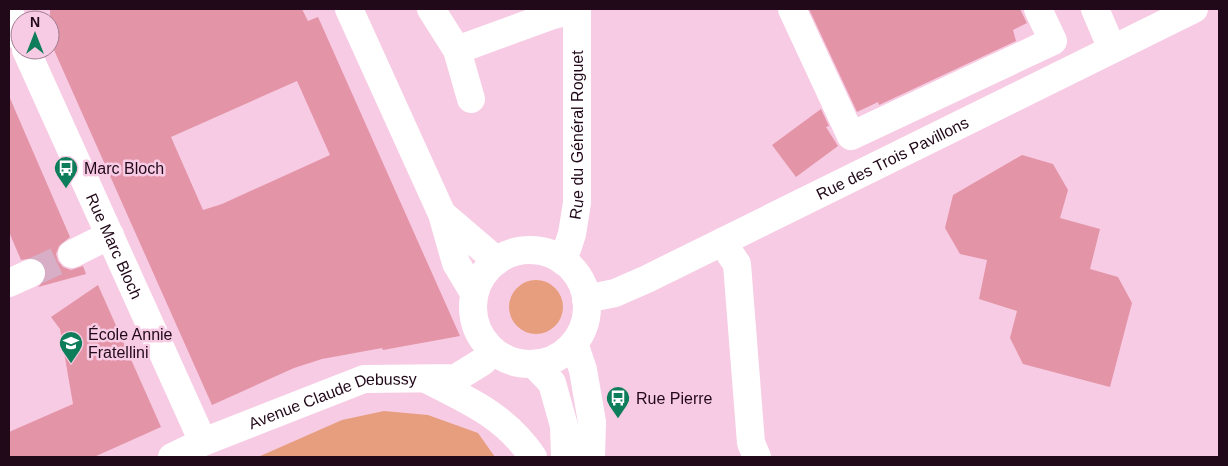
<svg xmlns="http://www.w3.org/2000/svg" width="1228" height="466" font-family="Helvetica,sans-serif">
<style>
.green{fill:#e79e7e}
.building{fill:#e394a7;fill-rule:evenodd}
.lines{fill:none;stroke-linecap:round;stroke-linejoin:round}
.minor-tunnel{stroke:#d7aec5;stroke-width:28;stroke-dasharray:28 14;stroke-linecap:butt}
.minor{stroke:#fff;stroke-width:28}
.major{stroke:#fff;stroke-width:28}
.labels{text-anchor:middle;stroke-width:5;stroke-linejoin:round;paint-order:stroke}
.street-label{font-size:16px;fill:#220919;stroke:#f7cbe3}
.poi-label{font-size:16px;fill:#220919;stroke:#f7cbe3;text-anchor:start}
</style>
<rect width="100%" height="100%" fill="#f7cbe3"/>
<path class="green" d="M509 307a27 27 0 1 1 54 0a27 27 0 1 1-54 0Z
M384 411 428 415 478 433 495 457H258L342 420Z"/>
<path class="building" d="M50 9H302L308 21 318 17 460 336 383 350 382 348 322 359 294 368 212 405 50 41ZM297 81 330 155 222 204 203 210 171 137Z
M809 9H1020L1027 23 1013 30 1016 41 879 105 878 102 857 112Z
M9 96 70 237 59 246 56 254 58 261 63 267 71 270 83 266 86 274 38 287 43 282 46 275 45 266 40 261 33 258 21 260 9 232Z
M821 109 829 126 826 127 838 146 796 177 772 145Z
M1022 155 1053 164 1068 190 1060 218 1100 229 1090 269 1118 277 1132 303 1110 387 1023 364 1010 338 1017 311 979 299 987 260 960 254 945 228 953 195Z
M98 285 161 427 94 457H9V432L73 404 60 329 51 317Z"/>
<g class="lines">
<path class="minor-tunnel" d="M31 273 72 254"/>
<g class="minor">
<path d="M431 9 457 50 550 16 576 9"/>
<path d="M792 9 851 136 1053 41 1038 9"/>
<path d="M1095 9 1112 49"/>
<path d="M9 12 20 37"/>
<path id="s1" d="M26 50 203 442"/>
<path d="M457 50 471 99"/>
<path d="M722 242 737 264 751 443 757 457"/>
<path d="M72 254 110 235"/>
<path id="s2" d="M563 261 572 234 577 203V9"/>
<path d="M9 283 31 273"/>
<path id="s3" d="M586 299 615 293 647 279 1194 9"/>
<path d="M428 380C470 401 506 417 533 457"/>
<path id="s4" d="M172 457 203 442 364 379 456 378 482 362 492 352"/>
</g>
<path class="major" d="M349 9 442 214 456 263 474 293
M442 214 497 261
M473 307a57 57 0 1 1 114 0a57 57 0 1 1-114 0Z
M574 343 583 370 592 422 591 457
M534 364 552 383 564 426 565 457"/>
</g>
<defs>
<g id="bus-pin" transform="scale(1.25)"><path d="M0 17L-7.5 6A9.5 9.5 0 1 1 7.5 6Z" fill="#0e7d5a" stroke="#f7cbe3"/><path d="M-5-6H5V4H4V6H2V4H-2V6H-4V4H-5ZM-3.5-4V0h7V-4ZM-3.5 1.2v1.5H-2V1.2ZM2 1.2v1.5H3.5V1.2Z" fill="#fff"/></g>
<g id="school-pin" transform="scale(1.25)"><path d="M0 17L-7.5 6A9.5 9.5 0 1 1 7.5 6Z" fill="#0e7d5a" stroke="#f7cbe3"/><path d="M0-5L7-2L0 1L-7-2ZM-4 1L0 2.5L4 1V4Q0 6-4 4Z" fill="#fff"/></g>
</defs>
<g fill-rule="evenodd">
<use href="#bus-pin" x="66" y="168"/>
<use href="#school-pin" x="71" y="343"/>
<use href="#bus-pin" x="618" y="398"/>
</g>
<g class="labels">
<g class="street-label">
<text dy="6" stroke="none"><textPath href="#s2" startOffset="128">Rue du Général Roguet</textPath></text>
<text dy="6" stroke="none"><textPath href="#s3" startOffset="338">Rue des Trois Pavillons</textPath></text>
<text dy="6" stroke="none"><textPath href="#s1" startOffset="215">Rue Marc Bloch</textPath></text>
<text dy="6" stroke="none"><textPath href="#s4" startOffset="172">Avenue Claude Debussy</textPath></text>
</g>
<g class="poi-label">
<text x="84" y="174">Marc Bloch</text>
<text x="88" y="340">École Annie<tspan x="88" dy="18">Fratellini</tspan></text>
<text x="636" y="404">Rue Pierre</text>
</g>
</g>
<rect width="1228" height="466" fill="none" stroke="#220919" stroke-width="20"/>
<g transform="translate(35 35)"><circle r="24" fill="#f7cbe3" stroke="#a27d92"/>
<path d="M0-4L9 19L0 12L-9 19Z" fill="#0e7d5a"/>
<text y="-8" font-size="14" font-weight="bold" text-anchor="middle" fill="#220919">N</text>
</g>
</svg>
